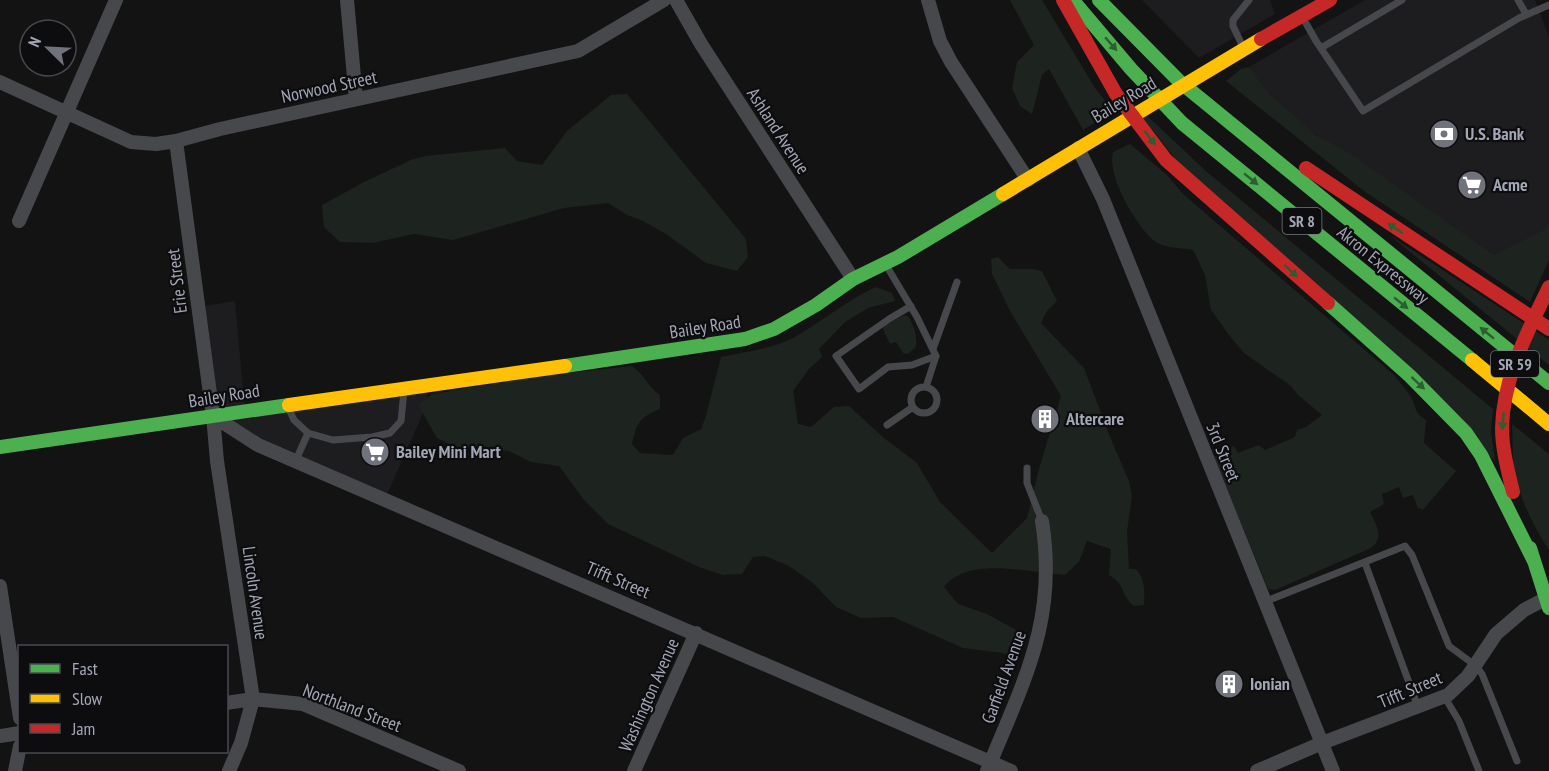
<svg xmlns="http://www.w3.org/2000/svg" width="1549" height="771" font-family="'PT Sans Narrow',sans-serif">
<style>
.built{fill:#1d1d1f}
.green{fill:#1d231e}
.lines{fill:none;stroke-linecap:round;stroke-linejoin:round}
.lane{stroke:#47484c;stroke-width:7}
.street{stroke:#47484c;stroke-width:14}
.fast{stroke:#4caf50;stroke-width:14}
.slow{stroke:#ffc107;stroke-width:14}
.jam{stroke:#c62828;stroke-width:14}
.oneway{fill:#2c5e30}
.labels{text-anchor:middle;stroke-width:4.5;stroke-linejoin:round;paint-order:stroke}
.shield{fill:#0d0d0f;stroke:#767883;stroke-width:1.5}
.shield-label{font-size:16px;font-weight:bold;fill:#a3a6b5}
.street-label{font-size:18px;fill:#a3a6b5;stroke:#0d0d0f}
.poi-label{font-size:18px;font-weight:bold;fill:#a3a6b5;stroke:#0d0d0f;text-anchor:start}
</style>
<rect width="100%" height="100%" fill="#131313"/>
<path class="built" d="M1142 0H1270L1275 14 1199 58Z
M1365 0H1535L1549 37V231L1493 262 1260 94 1249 67Z
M235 301 245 412 427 386V404L385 499 213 416 198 307Z"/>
<path class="green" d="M1010 0H1042L1095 88 1114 112 1083 130 1049 69 1042 75 1032 114 1020 106 1012 88 1017 62 1034 45Z
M1249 67 1269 94 1316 135 1349 153 1494 255 1544 230 1549 223V260L1530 302 1364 191 1226 81 1241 69Z
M627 94 746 239 748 257 737 271 706 263 666 234 641 220 627 215 608 203 564 208 453 240 414 234 373 243 340 242 324 227 322 205 364 182 411 160 425 156 505 148 517 161 542 165 567 131 611 95Z
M1125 95 1207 172 1493 409 1491 431 1495 461 1181 166Z
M1130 144 1167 175 1183 194 1394 375C1399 382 1405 388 1410 395 1417 407 1413 412 1426 420L1424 443 1456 471 1422 511 1421 508 1418 509 1413 495 1403 498 1399 487 1382 494 1384 504 1370 512C1376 525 1385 537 1371 548L1275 590 1268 589 1214 457 1234 446 1238 453 1259 445 1265 450 1295 437 1297 430 1306 427 1322 415 1298 395 1291 386 1244 353 1229 335 1211 310 1205 275 1193 250C1182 248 1165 248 1156 242 1137 229 1106 174 1113 152Z
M1388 234 1549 340V365Z
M998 257 1010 269H1032L1042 271 1057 301 1047 311 1041 323 1084 368 1110 437 1129 481 1132 496 1127 532 1129 569H1136C1145 578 1145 593 1144 605L1134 606C1121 596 1126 585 1109 575L1111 549 1087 541 1079 562 1065 575C1029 573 969 555 944 587L958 604 987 614 1024 634 1016 657 1002 653 963 648 893 617 861 618 836 607 813 583 789 566 765 556 753 557 742 574 723 575 699 567 608 524 584 500 559 466 531 462 509 451 455 447 437 438 418 405 432 394 539 376 632 366C645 375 648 387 660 395V409C639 418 637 422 632 444L640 453 673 455 683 438 701 429 705 419 721 357C745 352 771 349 793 338 822 322 846 300 876 287L892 293 895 301 868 308 845 322 819 349 822 357 809 369 793 391 798 424 811 427 834 407 849 406 884 438 917 463 940 502 992 553 1027 518 1039 469 1061 396 1010 311 992 274 991 259Z
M904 315 908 316C914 326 917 335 916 347L908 354 903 353 896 342 890 344 883 329 884 326Z
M1512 424 1549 454V550C1533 526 1518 496 1514 467 1512 453 1513 438 1512 424Z"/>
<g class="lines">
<path class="lane" d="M1518 0 1526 14
M1303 18 1316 41 1363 111 1519 18 1549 5
M1243 47 1233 26V20L1249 0
M1321 48 1402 0
M886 265 917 317 936 356 926 387
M911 306 889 319 836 356 859 389 888 367 912 365 936 356
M933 349 957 282
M911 400a13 13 0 1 1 26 0a13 13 0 1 1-26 0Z
M288 407 294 420 308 433 333 440 372 437 390 433 401 421 404 391
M887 425 913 407
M296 460 308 433
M1027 468V483L1042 521
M1365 563 1418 707
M1264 602 1405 546 1412 555 1449 646 1476 666 1482 674 1517 761
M1444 696 1459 721 1479 771"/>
<path class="street" d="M347 0 356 99
M676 0 701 44 853 279
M928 0 940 41 951 62 1028 180
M0 82 131 142 156 144 176 141 220 129 578 51 664 0
M176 141 213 416 217 461 253 699 241 743 229 771
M1078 148 1103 199 1333 771
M19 221 116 0
M213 416 258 445 1011 771
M0 586 20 718
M226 703 253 699 303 704 459 771
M0 736 20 733
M15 771 20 746
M634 771 696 633
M987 771C1023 682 1058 621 1042 521
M1257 771 1322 743 1448 695 1468 676 1496 634 1524 610 1545 599"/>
<path class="fast" d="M1099 0 1180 82 1549 383
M1076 4 1131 69 1182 123 1472 360
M1328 303 1410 376 1466 433 1481 455 1534 561
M565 366 745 339 774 329 816 305 853 279 898 257 1003 194
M0 447 289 405
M1530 548 1549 608"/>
<path class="slow" d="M1003 194 1261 39
M1472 360 1549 424
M289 405 565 366"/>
<path class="jam" d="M1063 0 1116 94 1166 160 1328 303
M1261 39 1330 0
M1306 168 1549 329
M1513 492C1508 471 1502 449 1502 428 1503 377 1528 331 1549 287"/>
</g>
<defs><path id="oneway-solid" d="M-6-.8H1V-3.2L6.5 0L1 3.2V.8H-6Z" transform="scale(1.5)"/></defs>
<g class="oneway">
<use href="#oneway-solid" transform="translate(1111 44) rotate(49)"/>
<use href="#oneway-solid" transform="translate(1150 138) rotate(53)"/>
<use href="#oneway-solid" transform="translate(1251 179) rotate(39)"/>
<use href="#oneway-solid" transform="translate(1395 228) rotate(-147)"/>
<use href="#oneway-solid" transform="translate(1291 271) rotate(42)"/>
<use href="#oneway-solid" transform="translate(1401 303) rotate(39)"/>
<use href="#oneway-solid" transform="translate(1487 333) rotate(-141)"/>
<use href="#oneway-solid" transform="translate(1418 383) rotate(43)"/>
<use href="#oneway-solid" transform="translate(1503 421) rotate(95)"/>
</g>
<defs>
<g id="bank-disc" transform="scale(1.5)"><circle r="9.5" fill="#71737c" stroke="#0d0d0f"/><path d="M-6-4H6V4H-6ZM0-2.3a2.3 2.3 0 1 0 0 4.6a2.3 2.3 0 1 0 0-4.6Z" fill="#fff"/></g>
<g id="supermarket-disc" transform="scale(1.5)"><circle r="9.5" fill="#71737c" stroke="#0d0d0f"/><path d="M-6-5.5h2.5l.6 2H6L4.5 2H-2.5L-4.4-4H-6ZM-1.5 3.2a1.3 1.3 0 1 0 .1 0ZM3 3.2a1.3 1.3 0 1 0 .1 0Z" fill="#fff"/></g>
<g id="building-disc" transform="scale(1.5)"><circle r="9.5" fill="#71737c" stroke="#0d0d0f"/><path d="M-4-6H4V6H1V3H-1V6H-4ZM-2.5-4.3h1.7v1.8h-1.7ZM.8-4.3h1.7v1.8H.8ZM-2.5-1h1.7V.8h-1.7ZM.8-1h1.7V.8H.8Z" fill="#fff"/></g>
</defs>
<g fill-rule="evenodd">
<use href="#bank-disc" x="1444" y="134"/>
<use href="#supermarket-disc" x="1472" y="185"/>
<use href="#building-disc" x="1045" y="419"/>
<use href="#supermarket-disc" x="375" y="452"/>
<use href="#building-disc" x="1229" y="684"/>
</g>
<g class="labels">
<g class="shield">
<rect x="1282.5" y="208" width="39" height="26" rx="4.5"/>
<rect x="1491" y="351" width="48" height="26" rx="4.5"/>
</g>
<g class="shield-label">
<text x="1302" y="227">SR 8</text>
<text x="1515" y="370">SR 59</text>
</g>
<g class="street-label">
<text transform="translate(329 87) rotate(-12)" y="6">Norwood Street</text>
<text transform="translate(1124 100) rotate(-31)" y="6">Bailey Road</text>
<text transform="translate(778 131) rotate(57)" y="6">Ashland Avenue</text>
<text transform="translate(1383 265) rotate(39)" y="6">Akron Expressway</text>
<text transform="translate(177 281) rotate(-97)" y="6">Erie Street</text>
<text transform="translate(705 327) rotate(-9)" y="6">Bailey Road</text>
<text transform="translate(224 396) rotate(-9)" y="6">Bailey Road</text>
<text transform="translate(1223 452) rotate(68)" y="6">3rd Street</text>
<text transform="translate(618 580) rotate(23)" y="6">Tifft Street</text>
<text transform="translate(255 593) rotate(82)" y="6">Lincoln Avenue</text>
<text transform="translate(1004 677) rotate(-70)" y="6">Garfield Avenue</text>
<text transform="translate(1410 690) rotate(-23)" y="6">Tifft Street</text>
<text transform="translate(649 695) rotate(-66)" y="6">Washington Avenue</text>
<text transform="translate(352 708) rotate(21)" y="6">Northland Street</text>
</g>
<g class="poi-label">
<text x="1465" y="140">U.S. Bank</text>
<text x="1493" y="191">Acme</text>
<text x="1066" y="425">Altercare</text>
<text x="396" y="458">Bailey Mini Mart</text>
<text x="1250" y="690">Ionian</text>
</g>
</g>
<rect x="18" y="645" width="210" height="108" fill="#0d0d0f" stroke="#494a51" stroke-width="1.5"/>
<rect x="30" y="664" width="30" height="9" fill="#4caf50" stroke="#494a51" stroke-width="1.5"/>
<text x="72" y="675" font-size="18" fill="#a3a6b5">Fast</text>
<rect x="30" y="694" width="30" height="9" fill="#ffc107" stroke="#494a51" stroke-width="1.5"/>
<text x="72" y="705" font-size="18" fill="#a3a6b5">Slow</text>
<rect x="30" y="724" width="30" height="9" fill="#c62828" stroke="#494a51" stroke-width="1.5"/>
<text x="72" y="735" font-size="18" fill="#a3a6b5">Jam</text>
<g transform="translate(48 48) rotate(294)"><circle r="28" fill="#0d0d0f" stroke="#494a51" stroke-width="1.5"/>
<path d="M0-4.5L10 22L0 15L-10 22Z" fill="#71737c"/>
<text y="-9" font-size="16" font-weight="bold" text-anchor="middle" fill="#a3a6b5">N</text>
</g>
</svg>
